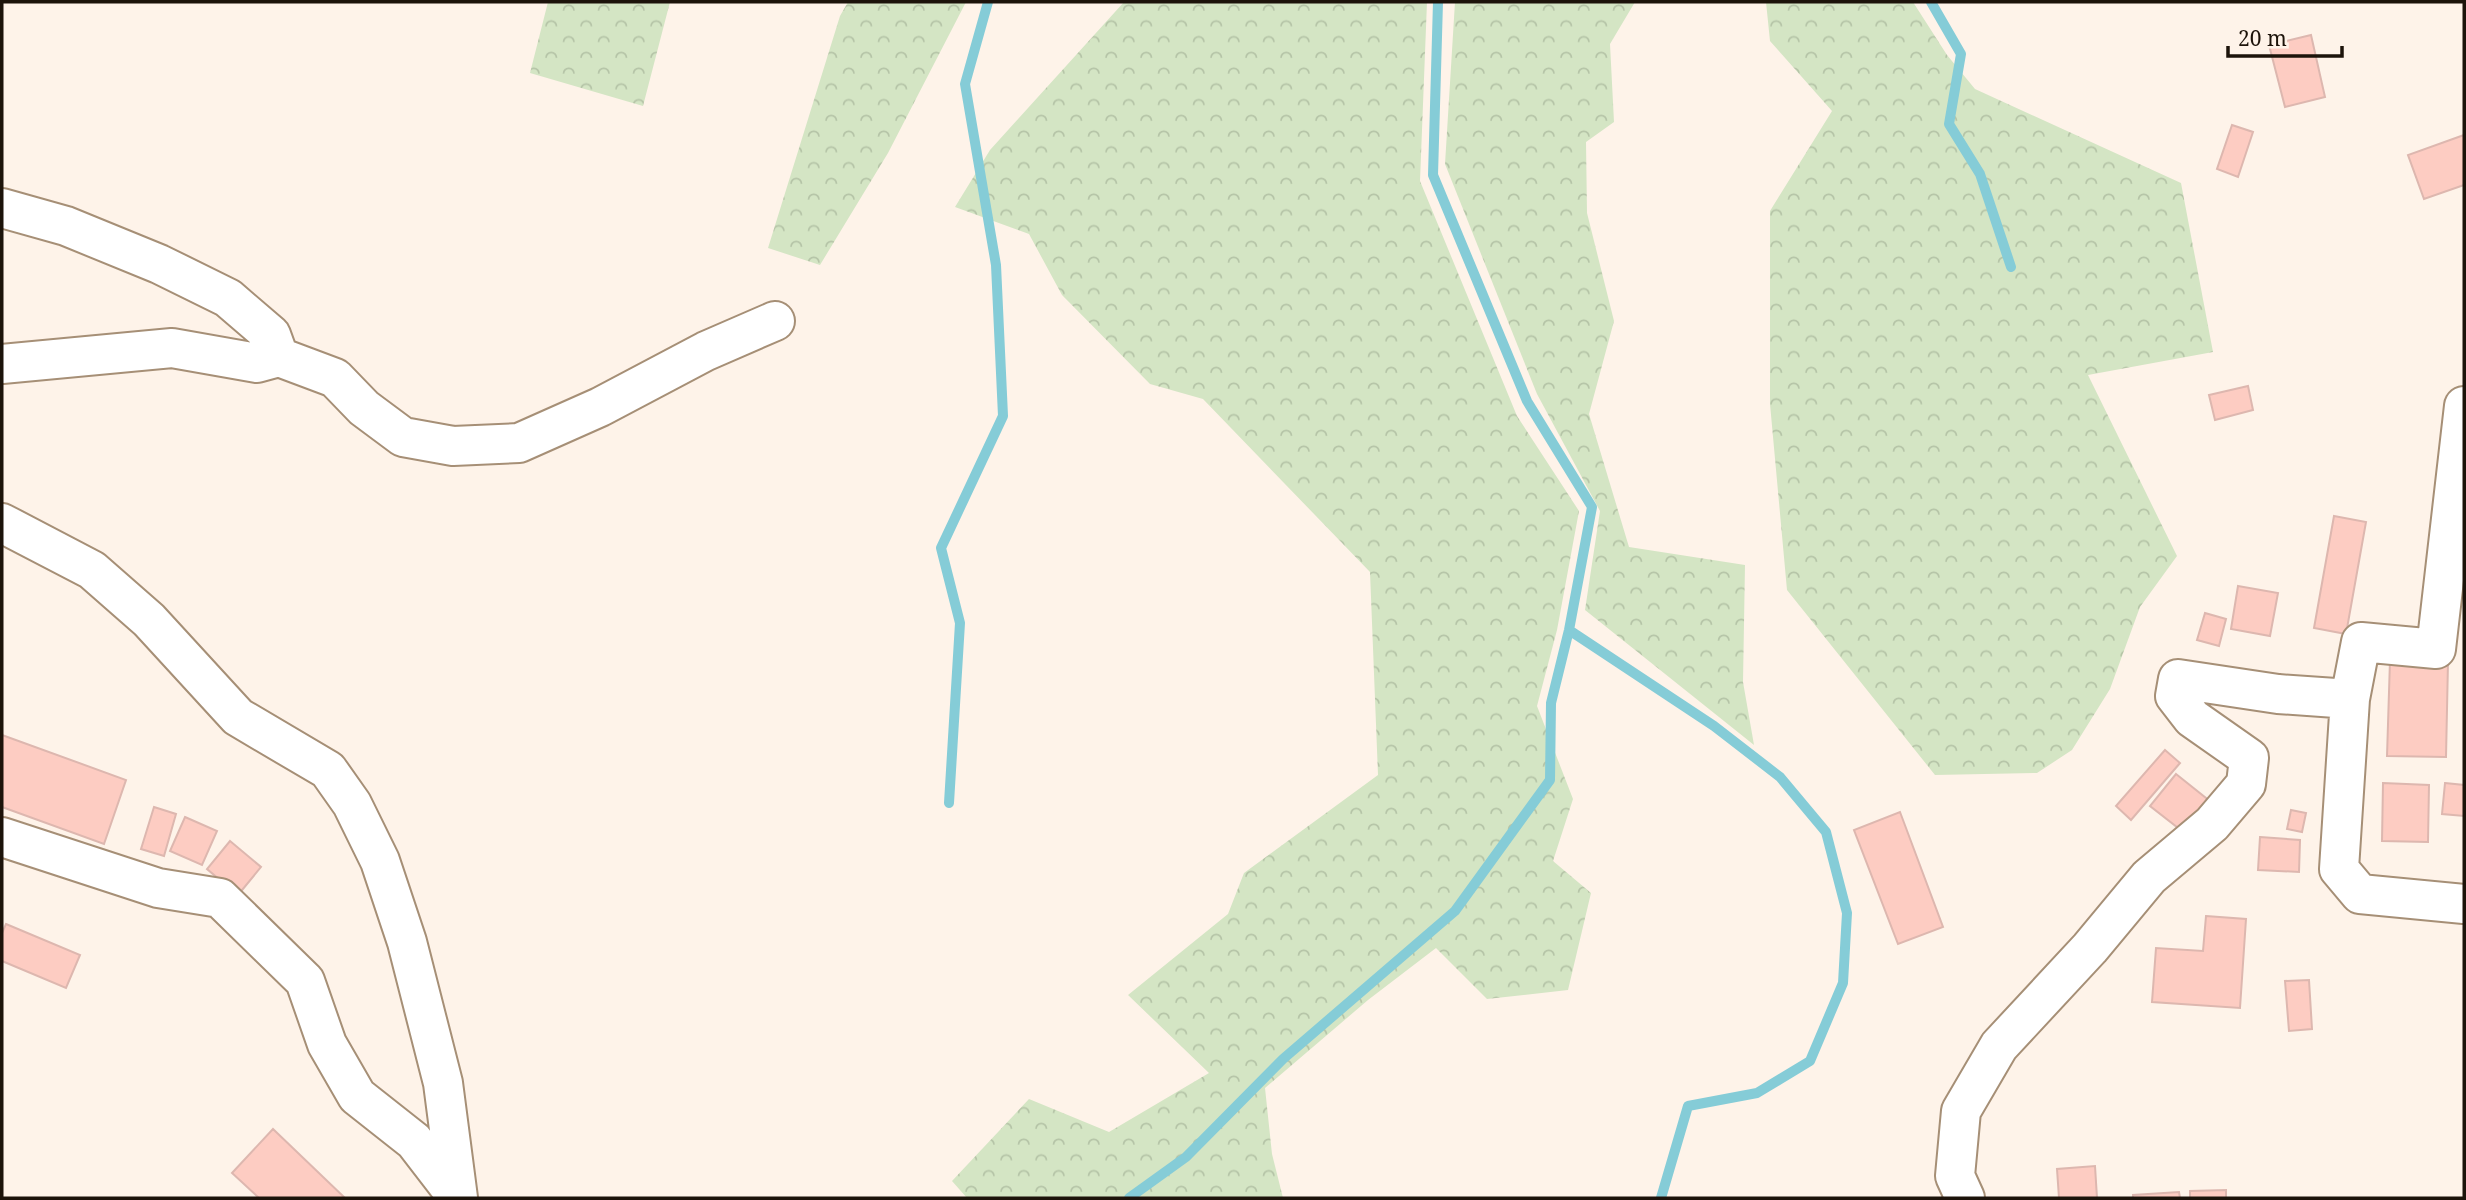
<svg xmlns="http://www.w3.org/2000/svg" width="2466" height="1200" font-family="'Noto Serif',serif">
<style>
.forest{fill:url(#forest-crowns)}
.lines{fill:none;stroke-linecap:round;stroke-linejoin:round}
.stream{stroke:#85ccd7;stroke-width:10}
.building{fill:#fdccc2;stroke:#ddb7af;stroke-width:2}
.minor-casing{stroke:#a68f76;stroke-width:42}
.minor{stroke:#fff;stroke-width:38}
</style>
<defs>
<pattern id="forest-crowns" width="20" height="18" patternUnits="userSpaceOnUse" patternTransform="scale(1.75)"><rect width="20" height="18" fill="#d4e5c4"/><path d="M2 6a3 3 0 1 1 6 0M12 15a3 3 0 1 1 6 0" fill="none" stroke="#b5c4a7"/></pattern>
</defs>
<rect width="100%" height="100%" fill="#fef3e9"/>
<path class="forest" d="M548 2H670L643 106 530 73Z
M848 2H966L888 153 820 265 768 248 840 16Z
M1124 2H1427L1420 181 1517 416 1579 511 1557 630 1537 706 1573 799 1553 861 1591 893 1568 990 1487 999 1436 948 1368 1000 1265 1088 1272 1154 1283 1198H967L952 1181 1029 1099 1109 1132 1209 1073 1128 995 1228 914 1244 873 1378 775 1370 572 1203 399 1150 384 1062 295 1029 234 955 207 990 150Z
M1455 2H1635L1610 44 1614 122 1586 142 1587 213 1614 321 1589 414 1629 547 1745 565 1743 682 1754 745 1585 610 1600 511 1537 394 1445 164Z
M1766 2H1913L1947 55 1975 89 2181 183 2213 352 2088 375 2177 556 2140 607 2110 689 2072 750 2037 773 1935 775 1787 590 1770 404V211L1832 111 1770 41Z"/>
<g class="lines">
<path class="stream" d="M1931 2 1961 54 1949 124 1980 174 2011 267
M1569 630 1714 726 1780 777 1826 832 1847 913 1843 983 1810 1061 1757 1093 1688 1106 1661 1198
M949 803 960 623 941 548 1003 416 996 265 965 84 988 2
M1129 1198 1186 1157 1283 1059 1455 911 1550 780 1551 703 1569 630 1592 507 1527 401 1433 175 1438 2"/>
</g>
<path class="building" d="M2311 35 2325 97 2285 107 2269 45Z
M2232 125 2253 132 2238 177 2217 169Z
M2464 135V185L2424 199 2408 155Z
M2248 386 2253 410 2215 420 2209 395Z
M2334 516 2366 522 2346 634 2314 628Z
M2238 586 2278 593 2270 636 2231 629Z
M2205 613 2226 619 2219 646 2197 640Z
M2390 660 2448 662 2446 757 2387 756Z
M2 735 126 780 104 844 2 807Z
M2165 750 2180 763 2131 820 2116 806Z
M2176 774 2216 806 2191 838 2150 806Z
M2383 783 2429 785 2428 842 2382 841Z
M2445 783 2464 785V816L2442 814Z
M154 807 176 814 164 856 141 849Z
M2291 810 2306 813 2302 832 2287 829Z
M1900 812 1943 927 1898 944 1854 830Z
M185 817 217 831 202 865 170 851Z
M2260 837 2300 840 2299 872 2258 870Z
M230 841 261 867 238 895 207 869Z
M2206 916 2246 919 2240 1008 2152 1002 2156 948 2203 951Z
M6 924 80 955 66 988 2 961V933Z
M2309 980 2312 1029 2289 1031 2285 981Z
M273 1129 345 1198H259L232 1173Z
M2095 1166 2097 1198H2059L2057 1169Z
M2226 1190V1198H2190V1191Z
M2179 1192 2180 1198H2133V1195Z"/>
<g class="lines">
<g class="minor-casing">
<path id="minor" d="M2 208 66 226 159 264 228 298 271 335 279 357 257 363 172 348 2 364
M279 357 335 378 364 408 403 437 453 446 519 443 600 407 706 351 775 321
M2 523 92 570 149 620 238 717 328 770 352 804 380 861 407 942 443 1083 458 1198
M2350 699 2361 642 2436 649 2464 406
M2 837 158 888 220 898 305 981 327 1044 357 1096 414 1141 458 1198
M1965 1198 1955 1176 1961 1111 1999 1046 2090 948 2149 877 2212 824 2246 784 2249 758 2192 718 2175 696 2178 679 2278 694 2350 699 2339 869 2360 894 2464 904"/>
</g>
<use href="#minor" class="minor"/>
</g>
<rect width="2466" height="1200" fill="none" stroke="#1c130a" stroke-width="7"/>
<path d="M2228 46v10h114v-10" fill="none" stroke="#1c130a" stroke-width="3.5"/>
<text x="2238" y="46" font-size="21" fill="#1c130a" stroke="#fef3e9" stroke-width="5" paint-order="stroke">20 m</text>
</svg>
